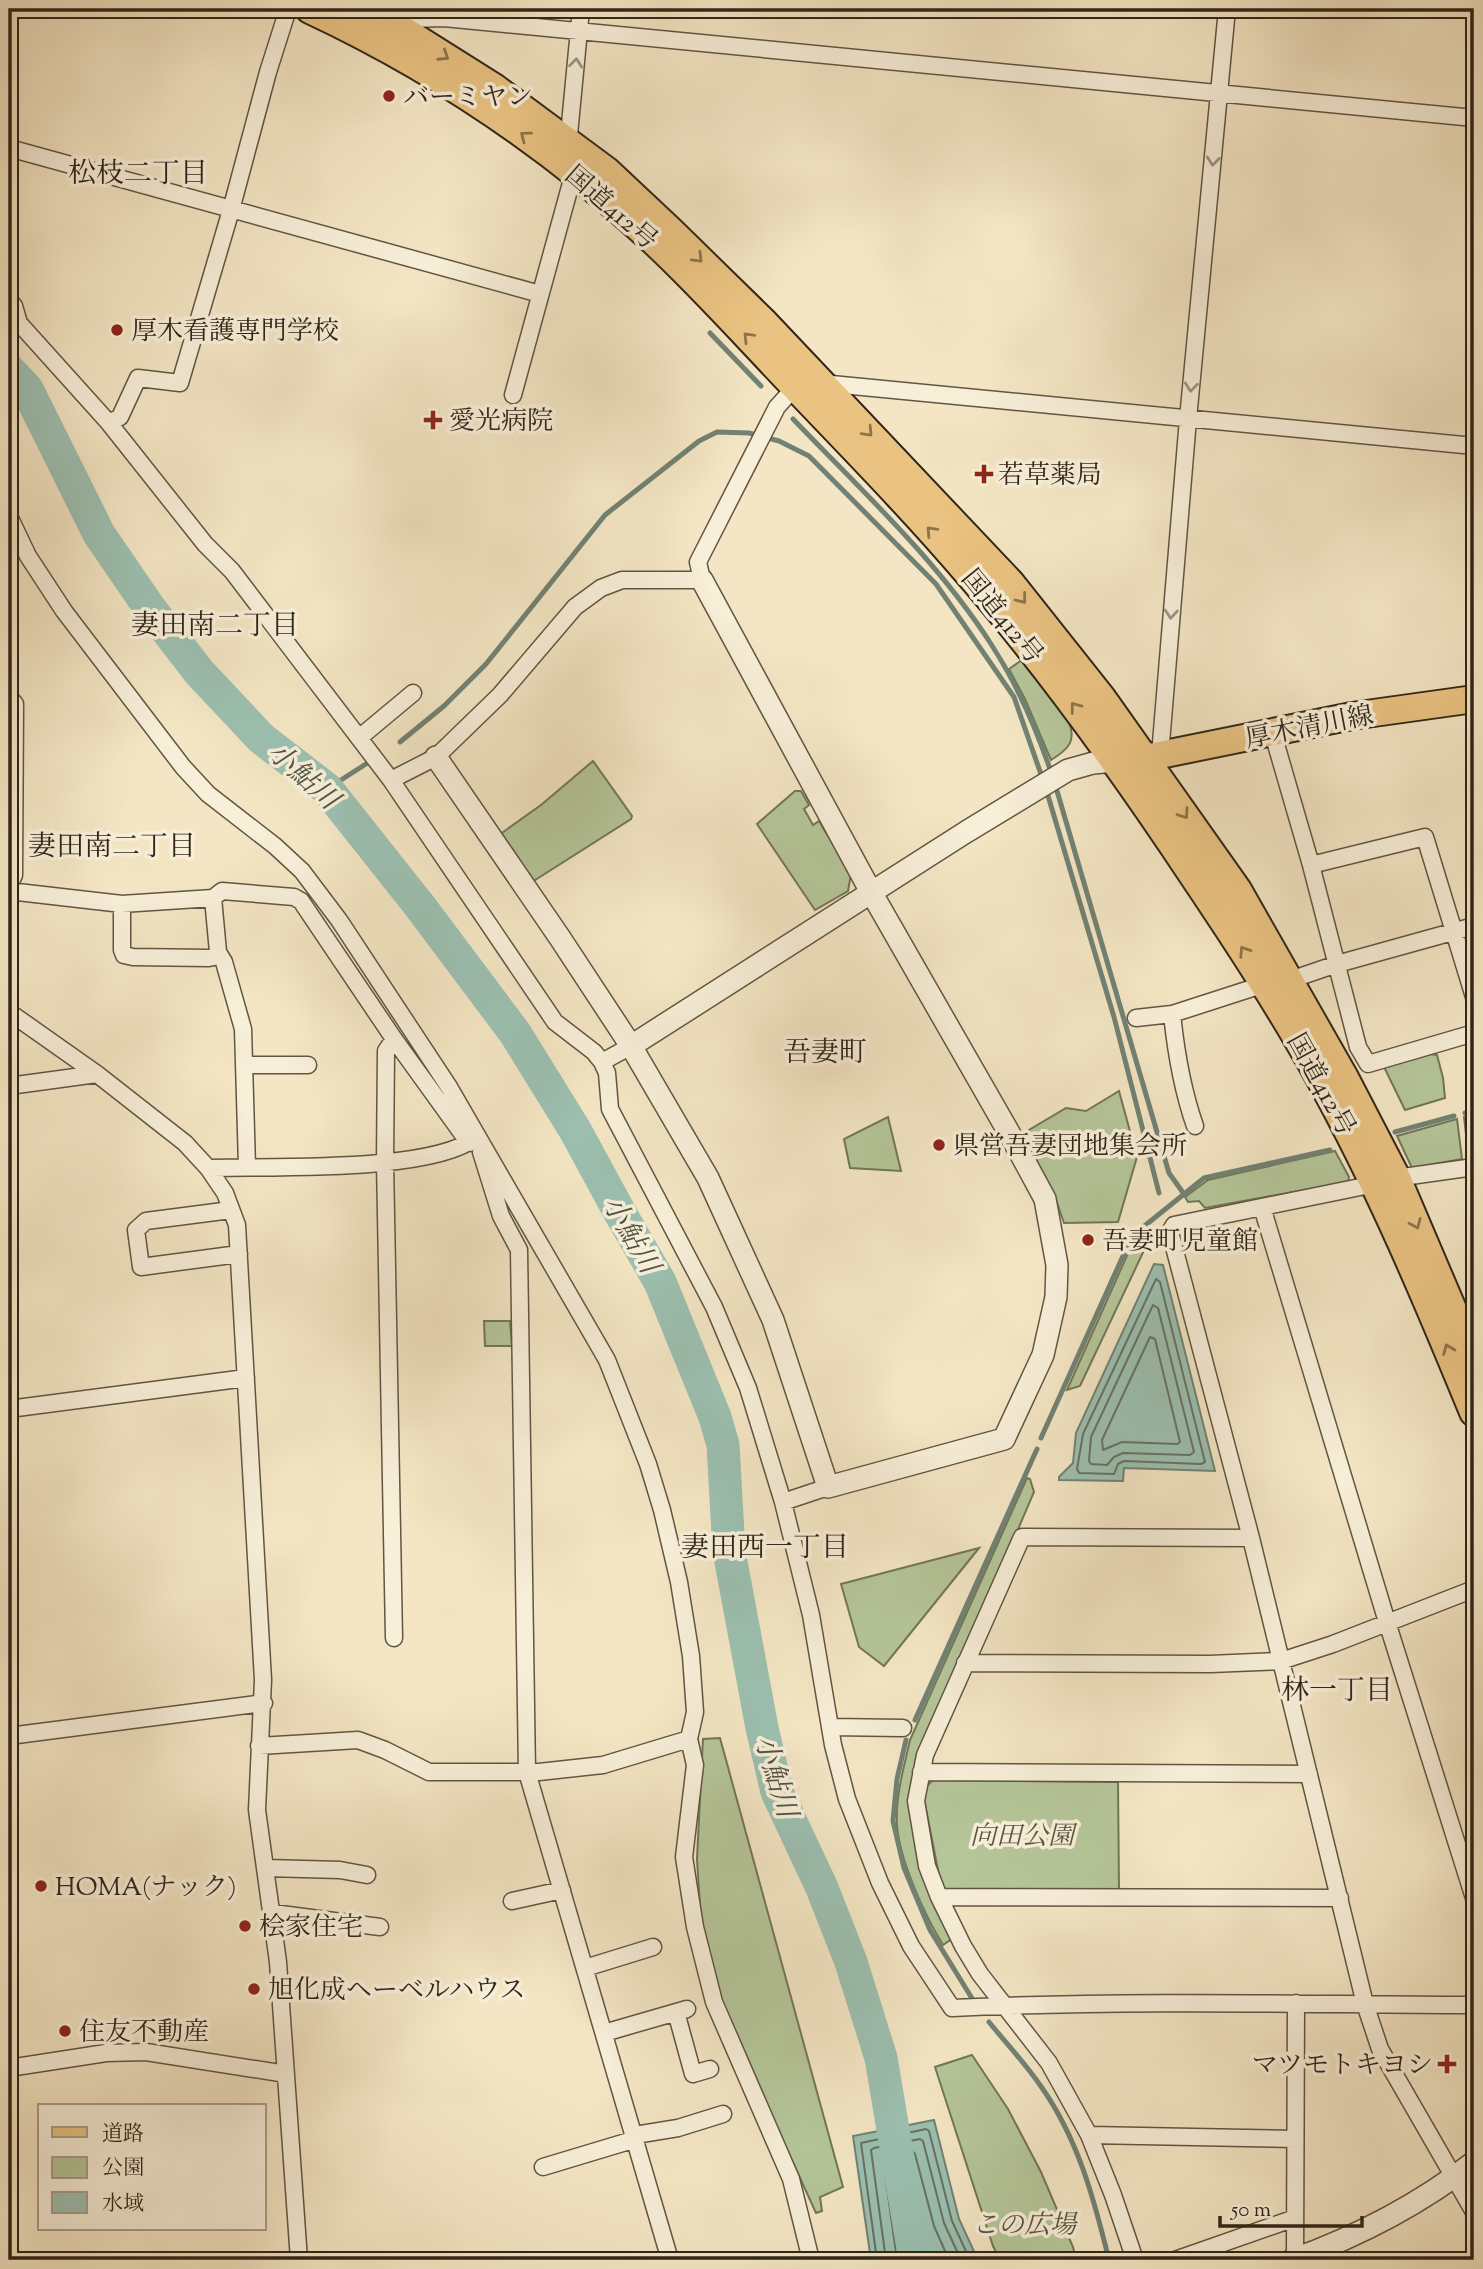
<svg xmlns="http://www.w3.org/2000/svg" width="1483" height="2269" font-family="'Sorts Mill Goudy','Noto Serif JP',serif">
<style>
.green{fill:#b5c699;stroke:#727658;stroke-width:2}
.water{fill:#9cc0b1;stroke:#718274;stroke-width:2}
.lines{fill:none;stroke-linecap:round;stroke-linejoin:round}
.shore{stroke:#667264;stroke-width:2}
.stream{stroke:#718274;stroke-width:5}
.river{stroke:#9cc0b1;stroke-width:33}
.minor-casing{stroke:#615543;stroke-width:19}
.tertiary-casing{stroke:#615543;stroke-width:24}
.primary-casing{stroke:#302518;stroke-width:30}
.trunk-casing{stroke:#302518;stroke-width:32}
.minor{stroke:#f8efd9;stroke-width:16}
.tertiary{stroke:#f8efd9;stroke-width:21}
.primary{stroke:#eac382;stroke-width:26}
.trunk{stroke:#eac382;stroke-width:28}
.oneway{stroke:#8d744d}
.oneway2{stroke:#9e9482}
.poi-dot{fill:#8f2418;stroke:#f8efd9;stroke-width:2.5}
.labels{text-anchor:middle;stroke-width:7;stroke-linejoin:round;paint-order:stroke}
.poi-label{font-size:26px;fill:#302518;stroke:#f8efd9;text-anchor:start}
.street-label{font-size:26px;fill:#302518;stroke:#f8efd9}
.park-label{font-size:26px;font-style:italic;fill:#58553f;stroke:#f8efd9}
.neighbourhood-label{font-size:28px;fill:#302518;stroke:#f8efd9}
.water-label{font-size:28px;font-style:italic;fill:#505446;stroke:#f8efd9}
</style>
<rect width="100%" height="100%" fill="#f4e6c4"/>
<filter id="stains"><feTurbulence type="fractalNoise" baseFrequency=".00286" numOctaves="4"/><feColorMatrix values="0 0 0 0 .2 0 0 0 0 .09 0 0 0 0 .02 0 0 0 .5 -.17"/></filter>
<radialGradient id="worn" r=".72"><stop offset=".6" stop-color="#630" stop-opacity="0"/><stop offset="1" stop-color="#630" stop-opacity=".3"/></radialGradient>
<path class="green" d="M1022 660 1068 719C1077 741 1069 749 1051 760L1025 699 1009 669Z
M593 761 632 816 631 819 532 882 499 835 541 805Z
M795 791H801L809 805 804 809 813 825 819 821 851 874 848 891 815 910 757 824Z
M1430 1054 1437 1055 1443 1078 1445 1098 1405 1110 1384 1067Z
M1119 1091 1137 1157 1118 1222 1064 1223 1054 1194 1022 1142 1029 1130 1066 1108 1086 1111Z
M1474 1114V1160H1469L1464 1117Z
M888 1117 901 1171 850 1168 844 1139Z
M1457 1119 1462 1159 1412 1168 1397 1136Z
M1335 1151 1349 1177 1348 1182 1205 1208 1199 1201 1188 1202 1185 1197 1208 1180Z
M1140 1234 1148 1242 1080 1386 1067 1390 1133 1242Z
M484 1321H510L512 1346H485Z
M1027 1478 1030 1479 1034 1492 924 1748 920 1863 934 1906 953 1938 943 1945C925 1916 899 1859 897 1825 895 1797 904 1767 910 1740Z
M979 1548 884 1666 859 1647 841 1584Z
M720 1738 843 2187 820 2197 822 2211 816 2213 721 2005 701 1923 697 1859 703 1739Z
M933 1780 1118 1782 1119 1890H947L941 1885 924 1799V1789Z
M972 2055 1008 2109 1041 2172 1073 2247 1076 2260H1000L993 2246 935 2067Z"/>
<path class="water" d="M1154 1264 1163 1265 1215 1471 1124 1468 1123 1481 1059 1480V1477L1073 1463 1076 1433Z
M934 2120 959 2219 978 2260H871L853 2136Z"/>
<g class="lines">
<path class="shore" d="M1156 1279 1160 1282 1205 1462 1201 1464 1124 1461 1118 1464 1114 1474 1079 1473 1077 1469 1083 1434Z
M1153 1305 1158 1308 1194 1452 1190 1455 1123 1453 1114 1457 1107 1465 1091 1464 1089 1461 1091 1437Z
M1150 1337 1155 1339 1180 1442 1177 1444 1122 1442 1103 1450 1102 1440Z
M877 2260 861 2143 926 2129 929 2131 952 2221 970 2260
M886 2260 871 2150 874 2148 920 2139 923 2141 944 2223 961 2260
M897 2260 883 2159 885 2156 912 2151 915 2154 934 2226 949 2260"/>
<path class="stream" d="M710 333 761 386
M793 419C862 491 937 560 991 644 1017 684 1037 730 1052 775
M400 742 444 706 486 664 605 515 699 441 717 432 749 433 779 441 809 456 936 584 1014 697 1043 780
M1055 784 1169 1173 1184 1194
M327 789 366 764
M1046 789 1114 1017 1159 1193
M1465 1113 1474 1111
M1395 1132 1454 1116
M1041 1438 1132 1236 1204 1178 1330 1150
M915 1720 1037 1449
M906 1740 897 1779 893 1821 904 1868 930 1930 973 2000
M989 2022C1006 2043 1025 2063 1040 2085 1078 2138 1094 2199 1109 2260"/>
<path class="river" d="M9 370 27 389 99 534 149 607 199 672 261 738 327 789 419 905 515 1033 575 1130 619 1211 660 1282 715 1417 723 1445 729 1551 762 1728 777 1792 822 1888 851 1962 881 2058 915 2260"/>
<g class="minor-casing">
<path id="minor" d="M394 25 412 19 444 18 1474 118
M568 145 581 9
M9 148 540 294
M9 300 14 306 19 323 109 423 205 544 232 571 391 780 555 1022 594 1052 602 1062 607 1073 610 1109 714 1307 748 1388 783 1502 811 1615 833 1745 847 1799 880 1883 911 1946 952 2008C1126 2000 1300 2004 1474 2005
M513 395 574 172 573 167
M109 423 120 417 138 378 180 383 231 210 268 72 288 9
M9 516 28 556 64 611 183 767 208 794 275 846 302 871 339 920 449 1087 607 1360 648 1464 662 1510 679 1582 691 1656 695 1712 689 1739 695 1765 684 1857 695 1927 714 2002 791 2179 811 2260
M9 697 15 704 14 875 9 886
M1273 734 1311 865 1358 1047 1368 1064 1474 1033
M359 738 413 693
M1160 755 1188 419 1227 9
M391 780 436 757 500 695 575 607 601 588 622 580H702L698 562 777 407 795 387 821 383 1474 446
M1311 865 1425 837 1474 997
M9 891 122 904V950L124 955 133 957 209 958 220 956
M213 898 218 952 224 962 243 1029 247 1166
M122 904 213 898 222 891 294 897 301 901 394 1039 469 1143
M1290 980 1337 964 1474 926
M9 1012 97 1074 185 1143 208 1168 225 1193 237 1225 263 1680 257 1810 278 1962 299 2260
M1172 1014C1176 1053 1182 1089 1195 1126
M1136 1018 1172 1014 1265 984
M394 1039 386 1051 385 1162 394 1638
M602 1062 631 1046
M244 1065H308
M9 1086 97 1074
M481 1152 501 1216 519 1250 527 1772 670 2260
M208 1168C267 1166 434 1173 476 1137
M1396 1178 1474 1167
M1375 1184 1174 1225 1170 1232 1251 1538 1365 2004 1380 2049 1474 2212
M1262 1207 1387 1622 1474 1898
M231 1210 146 1221 136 1230 141 1267 239 1254
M9 1409 246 1378
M783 1502 828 1487
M965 1663 1210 1664 1281 1661 1333 1644 1474 1589
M830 1727 903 1728
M9 1736 264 1703
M259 1746 358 1740 385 1750 429 1772H539L603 1765 689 1739
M921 1772 1309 1774
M266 1868 340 1870 367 1875
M939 1897 1340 1898
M512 1901 562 1890
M273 1913 380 1927
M585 1968 653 1947
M676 2012 693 2074 710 2069
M604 2033 687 2009
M9 2068 106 2053 146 2052 286 2074
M635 2135 678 2128 723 2114
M1089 2135 1295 2139
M543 2167 636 2139
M1295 2259 1296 2003
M1135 2260 1113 2195 1089 2135 1049 2063 980 1974 963 1946 939 1897 927 1866 916 1801 925 1755 1022 1537 1251 1538
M1175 2260 1295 2218"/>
</g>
<g class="tertiary-casing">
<path id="tertiary" d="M436 757 560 938 631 1046 708 1178 773 1320 828 1487 1004 1439 1043 1355 1056 1297 1057 1265 1045 1199 1012 1138 871 892 702 580
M631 1046 966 832 1068 770 1093 763 1125 760
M1292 2260C1356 2237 1420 2204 1474 2162"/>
</g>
<g class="primary-casing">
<path id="primary" d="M1145 758 1352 716 1474 699"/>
</g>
<g class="trunk-casing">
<path id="trunk" d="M310 9C434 67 549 144 650 237 700 283 746 335 793 384 853 447 915 510 971 576 1052 670 1125 772 1194 876 1239 943 1283 1010 1322 1081 1381 1188 1428 1300 1474 1412
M364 9 394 25 494 88 606 171 671 232 764 323 1010 583 1102 699 1237 890 1344 1078 1396 1178 1474 1361"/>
</g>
<use href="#minor" class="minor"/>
<use href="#tertiary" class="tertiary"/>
<use href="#primary" class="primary"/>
<use href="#trunk" class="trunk"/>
</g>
<defs><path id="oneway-chevron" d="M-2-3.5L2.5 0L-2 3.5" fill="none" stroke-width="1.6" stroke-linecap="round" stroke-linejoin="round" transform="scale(1.75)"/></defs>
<g class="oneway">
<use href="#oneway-chevron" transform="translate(444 56) rotate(33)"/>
<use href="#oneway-chevron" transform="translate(525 136) rotate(-143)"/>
<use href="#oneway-chevron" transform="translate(698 258) rotate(45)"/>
<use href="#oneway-chevron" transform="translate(748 337) rotate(-134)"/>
<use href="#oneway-chevron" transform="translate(868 432) rotate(47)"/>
<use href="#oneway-chevron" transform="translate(931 531) rotate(-133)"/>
<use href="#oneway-chevron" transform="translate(1022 599) rotate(52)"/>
<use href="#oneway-chevron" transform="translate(1075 707) rotate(-127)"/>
<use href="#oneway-chevron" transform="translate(1184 814) rotate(55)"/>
<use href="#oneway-chevron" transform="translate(1244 951) rotate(-123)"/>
<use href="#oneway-chevron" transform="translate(1416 1224) rotate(66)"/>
<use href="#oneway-chevron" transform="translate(1448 1349) rotate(-112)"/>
</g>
<g class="oneway2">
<use href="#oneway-chevron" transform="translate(576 63) rotate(-84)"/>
<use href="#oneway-chevron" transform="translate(1213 161) rotate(96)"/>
<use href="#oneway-chevron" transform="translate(1191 387) rotate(96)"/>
<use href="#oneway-chevron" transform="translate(1171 614) rotate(95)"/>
</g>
<g class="poi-dot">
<circle cx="389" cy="96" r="7"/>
<circle cx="117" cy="330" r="7"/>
<path d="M429.5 409.5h7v7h7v7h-7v7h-7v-7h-7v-7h7z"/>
<path d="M980.5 463.5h7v7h7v7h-7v7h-7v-7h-7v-7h7z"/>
<circle cx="939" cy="1145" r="7"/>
<circle cx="1088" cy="1240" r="7"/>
<circle cx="41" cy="1886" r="7"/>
<circle cx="245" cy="1926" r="7"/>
<circle cx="254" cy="1989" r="7"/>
<circle cx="65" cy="2031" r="7"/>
<path d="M1443.5 2053.5h7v7h7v7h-7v7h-7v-7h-7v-7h7z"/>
</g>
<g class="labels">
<g class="poi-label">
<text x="403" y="105">バーミヤン</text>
<text x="131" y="339">厚木看護専門学校</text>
<text x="449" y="429">愛光病院</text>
<text x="998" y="483">若草薬局</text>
<text x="953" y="1154">県営吾妻団地集会所</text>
<text x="1102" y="1249">吾妻町児童館</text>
<text x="55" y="1895">HOMA(ナック)</text>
<text x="259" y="1935">桧家住宅</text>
<text x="268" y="1998">旭化成ヘーベルハウス</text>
<text x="79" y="2040">住友不動産</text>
<text x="1433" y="2073" text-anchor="end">マツモトキヨシ</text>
</g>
<g class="street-label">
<text transform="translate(612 207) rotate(41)" y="9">国道412号</text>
<text transform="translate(1003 616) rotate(51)" y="9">国道412号</text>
<text transform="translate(1309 726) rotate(-11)" y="9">厚木清川線</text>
<text transform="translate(1322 1084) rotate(61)" y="9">国道412号</text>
</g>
<g class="park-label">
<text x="1022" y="1844">向田公園</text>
<text x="1024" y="2233">この広場</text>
</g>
<g class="neighbourhood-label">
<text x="138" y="182">松枝二丁目</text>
<text x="215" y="634">妻田南二丁目</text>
<text x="112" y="855">妻田南二丁目</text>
<text x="825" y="1061">吾妻町</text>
<text x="765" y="1556">妻田西一丁目</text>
<text x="1337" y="1699">林一丁目</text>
</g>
<g class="water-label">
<text transform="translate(304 775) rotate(42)" y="10">小鮎川</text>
<text transform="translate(632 1234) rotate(60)" y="10">小鮎川</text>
<text transform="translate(777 1776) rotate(73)" y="10">小鮎川</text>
</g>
</g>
<rect width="1483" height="2269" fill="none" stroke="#f4e6c4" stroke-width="35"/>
<rect x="10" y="10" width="1462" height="2248" fill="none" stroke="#302518" stroke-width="3.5"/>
<rect x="18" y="18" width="1448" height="2234" fill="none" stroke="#302518" stroke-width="2"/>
<rect x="38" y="2104" width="228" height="126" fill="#f8efd9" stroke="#a89e8c" stroke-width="2"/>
<rect x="52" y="2127" width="35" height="10" fill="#eac382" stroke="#a89e8c" stroke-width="2"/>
<text x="102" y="2140" font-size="21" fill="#302518">道路</text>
<rect x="52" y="2157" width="35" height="21" fill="#b5c699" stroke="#a89e8c" stroke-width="2"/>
<text x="102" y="2174" font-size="21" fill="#302518">公園</text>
<rect x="52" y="2192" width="35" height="21" fill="#9cc0b1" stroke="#a89e8c" stroke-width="2"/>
<text x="102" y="2210" font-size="21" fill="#302518">水域</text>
<path d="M1220 2216v10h142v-10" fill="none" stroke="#302518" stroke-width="3.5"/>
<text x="1231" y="2216" font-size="21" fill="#302518" stroke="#f8efd9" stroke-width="5" paint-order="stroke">50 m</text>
<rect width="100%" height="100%" filter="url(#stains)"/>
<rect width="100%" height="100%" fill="url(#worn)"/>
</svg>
